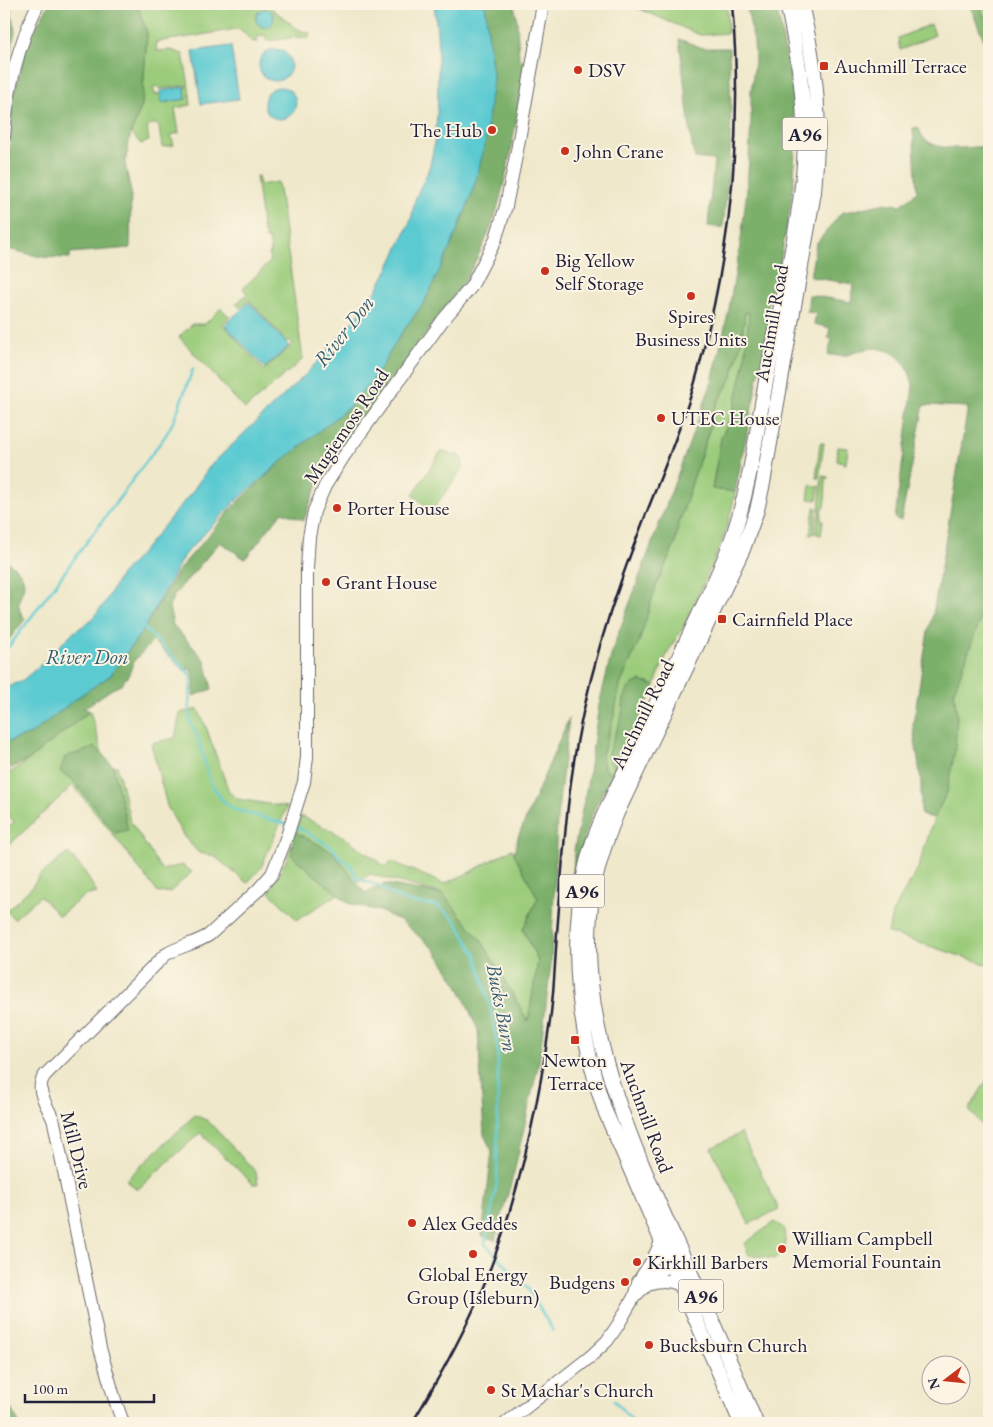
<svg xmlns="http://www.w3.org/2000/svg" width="993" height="1427" font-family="'EB Garamond',serif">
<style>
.green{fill:#9bcc7b;stroke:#5e775b;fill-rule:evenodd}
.forest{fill:#7cb06b;stroke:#4f6953}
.water{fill:#5ccad1;stroke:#3f7686}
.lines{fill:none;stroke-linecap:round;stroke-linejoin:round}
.stream{stroke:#5ccad1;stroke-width:2.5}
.secondary-casing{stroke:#6a676d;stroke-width:14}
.primary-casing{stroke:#6a676d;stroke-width:16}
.secondary{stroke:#fff;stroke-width:12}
.primary{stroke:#fff;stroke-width:14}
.rail{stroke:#22223b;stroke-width:2.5}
.poi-dot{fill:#c8321e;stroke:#fcf5e5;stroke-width:2}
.labels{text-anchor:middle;stroke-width:4;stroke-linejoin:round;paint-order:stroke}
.shield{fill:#fcf5e5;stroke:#63616e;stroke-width:1}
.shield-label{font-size:19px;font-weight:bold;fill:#22223b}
.poi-label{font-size:20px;fill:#22223b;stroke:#fcf5e5;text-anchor:start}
.street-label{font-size:20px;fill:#22223b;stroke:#fcf5e5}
.water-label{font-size:21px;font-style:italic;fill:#365d70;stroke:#fcf5e5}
</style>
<rect width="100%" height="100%" fill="#fcf5e5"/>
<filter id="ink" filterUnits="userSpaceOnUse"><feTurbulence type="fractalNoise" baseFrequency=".02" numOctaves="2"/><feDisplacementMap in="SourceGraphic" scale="10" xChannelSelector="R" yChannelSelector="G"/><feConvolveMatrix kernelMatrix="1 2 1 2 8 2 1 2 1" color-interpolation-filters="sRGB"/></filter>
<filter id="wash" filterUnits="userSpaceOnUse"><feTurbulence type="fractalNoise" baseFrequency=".0096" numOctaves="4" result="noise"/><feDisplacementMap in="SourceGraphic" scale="20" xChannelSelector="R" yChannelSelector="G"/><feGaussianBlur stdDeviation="1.12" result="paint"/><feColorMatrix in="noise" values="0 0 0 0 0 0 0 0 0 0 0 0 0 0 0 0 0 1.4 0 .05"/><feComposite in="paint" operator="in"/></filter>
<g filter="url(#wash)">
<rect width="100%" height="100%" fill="#efe8ca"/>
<path class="green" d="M137 4H266L299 30 310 33 308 39 298 37 267 41 265 35 257 37 258 42C245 43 249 30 236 29L196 36 156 42 157 51 171 50 183 54 189 85 159 89 158 86 153 87 155 95 160 93 162 103 186 99 185 87H189L191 105 175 108 179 133 171 135 174 145 162 147 159 127 156 124C144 123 148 133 149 141L141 144 131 133 142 105 147 33ZM264 9 267 10 273 14 264 28 257 23 255 17 261 10Z
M628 4H727L728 33 700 35Z
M979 4H989V29Z
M931 24 935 35 900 50 898 38Z
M256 176H258L260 185 278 182 303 359 245 409 179 337 192 324H205L221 308 230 317 223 324 264 370 293 344 290 340 287 342 249 300 240 308 236 304 247 294 243 288 270 262 269 254 271 253 269 239H266L265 232H263Z
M750 312 745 361 733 412 721 438 712 489 735 492C727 541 702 586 682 630 669 648 661 665 655 686L647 682 624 699 622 716 608 753C607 761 610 764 616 769L612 775 604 768 602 755 614 716 620 685 627 669 656 586 675 544 678 526 710 427 715 407 733 375 742 338 745 313Z
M820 443H824L819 478H816Z
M838 447 848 448 846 464H844V462L837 461Z
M441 451 454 456 457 454 462 459 463 468 434 508H428L413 495Z
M822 476 828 477V478H826L825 507H822V511H819Z
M810 485 819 486 817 500 808 499Z
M814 507 817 508 814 534H810Z
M819 513H822L821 520 823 521 821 535 816 534Z
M989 596V965L888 933 892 913 918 868 934 818 947 792 957 716 954 691Z
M198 709 206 727 229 792 238 799 287 807 261 868 247 883 214 856 199 853 184 837 167 806 151 743 175 738 180 713Z
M90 711 106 766H117L130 821 162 870 182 865 192 872 170 892 158 893 108 828 73 785 4 850V831L14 822 4 810V776L30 759Z
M301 816 344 837 386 867 391 861 444 884 472 871 512 849 538 898 523 929 538 961 528 1022 483 943 443 894 370 874 297 920 269 892 287 859Z
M68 853 83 869 97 893 84 896 59 916 40 896 14 919 6 911 31 888 40 875Z
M989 1076V1133L969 1110Z
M195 1115 208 1121 256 1172 258 1184H253L200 1133 137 1190 126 1180Z
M741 1133 779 1209 749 1224 711 1148Z
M774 1222 784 1228 786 1252 775 1259 749 1255 744 1244Z"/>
<path class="forest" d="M4 4H10L15 31 9 63 4 80Z
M49 4H137L147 33 142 105 131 133 125 163 131 192 130 248 70 253V258L41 257 4 248 8 229 7 189 13 97 25 53 33 33Z
M485 4H514L517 21 519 59 526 60C518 107 512 156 499 202 492 229 479 255 466 279L322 477 313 495 304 520 282 512 245 559 220 542 175 594 169 607 173 625 205 660 212 689 193 696C193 686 196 677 190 669L184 670 153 641 134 661 129 674 121 685 112 689 84 708 90 711 30 759 4 771V743L31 734 82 694 110 676 143 630 177 572 187 560 234 506 282 461 350 406 366 388 382 366 400 335 425 301 451 246 469 202 481 160 493 78Z
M746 4H776L793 92 795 142 794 179 789 215 780 262 772 287 768 304V328L735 492 712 489 721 438 733 412 745 361 749 312 745 313 742 338 733 375 715 407 710 427 678 526 675 544 656 586 640 639 620 685 614 716 602 755 604 768 612 775 595 807 588 826 573 884 574 850 587 785 599 705 613 648 712 382 728 314 741 240 747 189 751 123V90L755 61 754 42Z
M969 4H979L989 29V52Z
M679 39 703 48H729L731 106 730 157 723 228 708 226 714 160 695 158 692 147Z
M918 127C920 131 921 135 924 138 938 153 970 147 989 146V596L954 691 957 716 955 750 947 792 934 818 921 815V781L913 725 928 631 933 614 968 407 924 405 901 520H898L895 518 913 386C909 362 893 345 867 349 861 350 854 353 848 355 842 356 835 355 828 355L832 339 828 338 830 328 814 324 816 313 807 312 809 295 851 302 853 284 810 277 816 244 841 213 885 203 901 205 917 192 913 128Z
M4 559C10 564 19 569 22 576 30 592 9 599 25 619L4 646Z
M641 681 655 686 616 769C610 764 607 761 608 753L622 716 624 699 628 689 633 684Z
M569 718 557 819 551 964 539 1062 514 1172 495 1240 482 1236 492 1151 484 1135 478 1030 459 987 434 949 401 921 379 911 348 903 292 856 293 831 333 852 365 893 385 884 443 894 483 943 528 1021 538 961 523 929 538 898 514 854 518 837Z
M96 747 113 766 128 830 115 833 72 779 60 772 65 757Z
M4 1396 19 1423H4Z"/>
<path class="water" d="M434 4H485L493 78 485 144 476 180 469 202 451 246 425 301 400 335 382 366 366 388 350 406 282 461 236 501 184 555 143 630 110 676 82 694 31 734 4 743V689L23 680 45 661 70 635 90 621 104 604 120 576 138 557 192 492 210 466 306 374 345 331 374 295 389 267 410 222C413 215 413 207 415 200 420 186 428 175 431 161 438 129 438 97 438 65 438 44 437 24 434 4Z
M256 18a9 9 0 1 1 18 0a9 9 0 1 1-18 0Z
M231 46 239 99 201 104 193 51Z
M259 65a16 16 0 1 1 32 0a16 16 0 1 1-32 0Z
M264 103a16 16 0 1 1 32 0a16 16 0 1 1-32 0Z
M185 87 186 99 162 103 160 91Z
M249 302 289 346 265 368 225 325Z"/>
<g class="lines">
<path class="stream" d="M143 627 190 674 191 680 189 707 191 724 198 738 210 782 222 800 233 809 286 824
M4 653 35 612 166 435 174 420 193 369
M294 826 299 828 332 847 340 858 351 865 357 878 379 886 399 898 408 902 438 906 455 920 477 957 492 1014 498 1052 497 1183 485 1244 527 1287 553 1331
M614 1401 635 1423"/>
</g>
</g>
<g filter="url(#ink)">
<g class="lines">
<g class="secondary-casing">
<path id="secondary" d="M4 137C7 91 18 45 38 4
M648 1284C658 1280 670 1280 680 1285
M635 1296 670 1262 673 1252
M123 1423 114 1397 100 1348 54 1122C49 1107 33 1090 45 1075L165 955C179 946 195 944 209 935L257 891 272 874 287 836 304 782 307 757V568L309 537 314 511 325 486 344 456 443 320 471 287 495 241 506 206 517 151 543 4
M506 1423 590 1357 607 1341 618 1325 634 1297 638 1282 652 1261 661 1242"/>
</g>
<g class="primary-casing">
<path id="primary" d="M741 1423 605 1111C579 1037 568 944 586 866 594 831 612 797 628 765 645 728 662 691 680 655 697 618 716 582 730 544 749 492 756 435 766 381 774 341 782 301 790 261 796 229 802 197 804 164 807 110 799 57 787 4
M756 1423C733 1369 710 1314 685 1261 634 1149 577 1030 591 904 595 872 605 842 617 813L743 549 757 510 763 483 814 192C816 164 819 135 817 107 816 72 809 38 801 4"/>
</g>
<use href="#secondary" class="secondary"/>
<use href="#primary" class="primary"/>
<path class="rail" d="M412 1423C435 1385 457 1346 475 1306 514 1217 537 1117 550 1021 554 992 555 962 557 933 563 859 567 785 583 713 593 667 606 622 622 578 643 517 670 459 690 398 700 368 707 336 714 305 735 206 741 105 732 4"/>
</g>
</g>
<g class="poi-dot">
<rect x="819" y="61" width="10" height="10" rx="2.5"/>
<circle cx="578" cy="70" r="5"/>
<circle cx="492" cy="130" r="5"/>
<circle cx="565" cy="151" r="5"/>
<circle cx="545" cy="271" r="5"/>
<circle cx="691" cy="296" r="5"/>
<circle cx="661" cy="418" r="5"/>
<circle cx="337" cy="508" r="5"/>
<circle cx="326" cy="582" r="5"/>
<rect x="717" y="614" width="10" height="10" rx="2.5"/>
<rect x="570" y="1035" width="10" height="10" rx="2.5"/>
<circle cx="412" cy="1223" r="5"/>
<circle cx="782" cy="1249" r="5"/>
<circle cx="473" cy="1254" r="5"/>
<circle cx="637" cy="1262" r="5"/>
<circle cx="625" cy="1282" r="5"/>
<circle cx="649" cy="1345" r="5"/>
<circle cx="491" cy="1390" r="5"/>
</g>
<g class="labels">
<g class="shield">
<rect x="782.5" y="117.5" width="45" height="33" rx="4"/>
<rect x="559.5" y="874.5" width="45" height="33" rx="4"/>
<rect x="678.5" y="1279.5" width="45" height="33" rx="4"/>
</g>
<g class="shield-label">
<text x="805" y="141">A96</text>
<text x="582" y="898">A96</text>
<text x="701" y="1303">A96</text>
</g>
<g class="poi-label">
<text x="834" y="73">Auchmill Terrace</text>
<text x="588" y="77">DSV</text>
<text x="482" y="137" text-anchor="end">The Hub</text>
<text x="575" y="158">John Crane</text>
<text x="555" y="267">Big Yellow<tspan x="555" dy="23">Self Storage</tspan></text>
<text x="691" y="323" text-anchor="middle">Spires<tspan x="691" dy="23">Business Units</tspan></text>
<text x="671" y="425">UTEC House</text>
<text x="347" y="515">Porter House</text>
<text x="336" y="589">Grant House</text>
<text x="732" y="626">Cairnfield Place</text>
<text x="575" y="1067" text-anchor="middle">Newton<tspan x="575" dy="23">Terrace</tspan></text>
<text x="422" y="1230">Alex Geddes</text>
<text x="792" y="1245">William Campbell<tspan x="792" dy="23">Memorial Fountain</tspan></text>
<text x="647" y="1269">Kirkhill Barbers</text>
<text x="473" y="1281" text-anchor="middle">Global Energy<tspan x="473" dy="23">Group (Isleburn)</tspan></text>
<text x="615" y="1289" text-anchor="end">Budgens</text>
<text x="659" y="1352">Bucksburn Church</text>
<text x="501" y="1397">St Machar's Church</text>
</g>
<g class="street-label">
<text transform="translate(771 323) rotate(-80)" y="7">Auchmill Road</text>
<text transform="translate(346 426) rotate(-56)" y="7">Mugiemoss Road</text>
<text transform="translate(642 714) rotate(-64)" y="7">Auchmill Road</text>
<text transform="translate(647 1116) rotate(70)" y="7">Auchmill Road</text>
<text transform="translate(77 1150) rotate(76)" y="7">Mill Drive</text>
</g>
<g class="water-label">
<text transform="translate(344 331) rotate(-52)" y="7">River Don</text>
<text x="87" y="664">River Don</text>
<text transform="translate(502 1008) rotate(79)" y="7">Bucks Burn</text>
</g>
</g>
<rect width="993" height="1427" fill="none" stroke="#fcf5e5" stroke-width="20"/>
<g transform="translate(946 1380) rotate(254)"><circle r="24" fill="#fcf5e5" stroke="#a5a1a1"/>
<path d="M0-4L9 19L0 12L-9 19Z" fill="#c8321e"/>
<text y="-8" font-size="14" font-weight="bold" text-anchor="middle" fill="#22223b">N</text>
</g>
<path d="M25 1394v8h129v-8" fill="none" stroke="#22223b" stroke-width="2.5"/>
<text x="32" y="1394" font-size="15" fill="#22223b" stroke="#fcf5e5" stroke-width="4" paint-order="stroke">100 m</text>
</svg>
